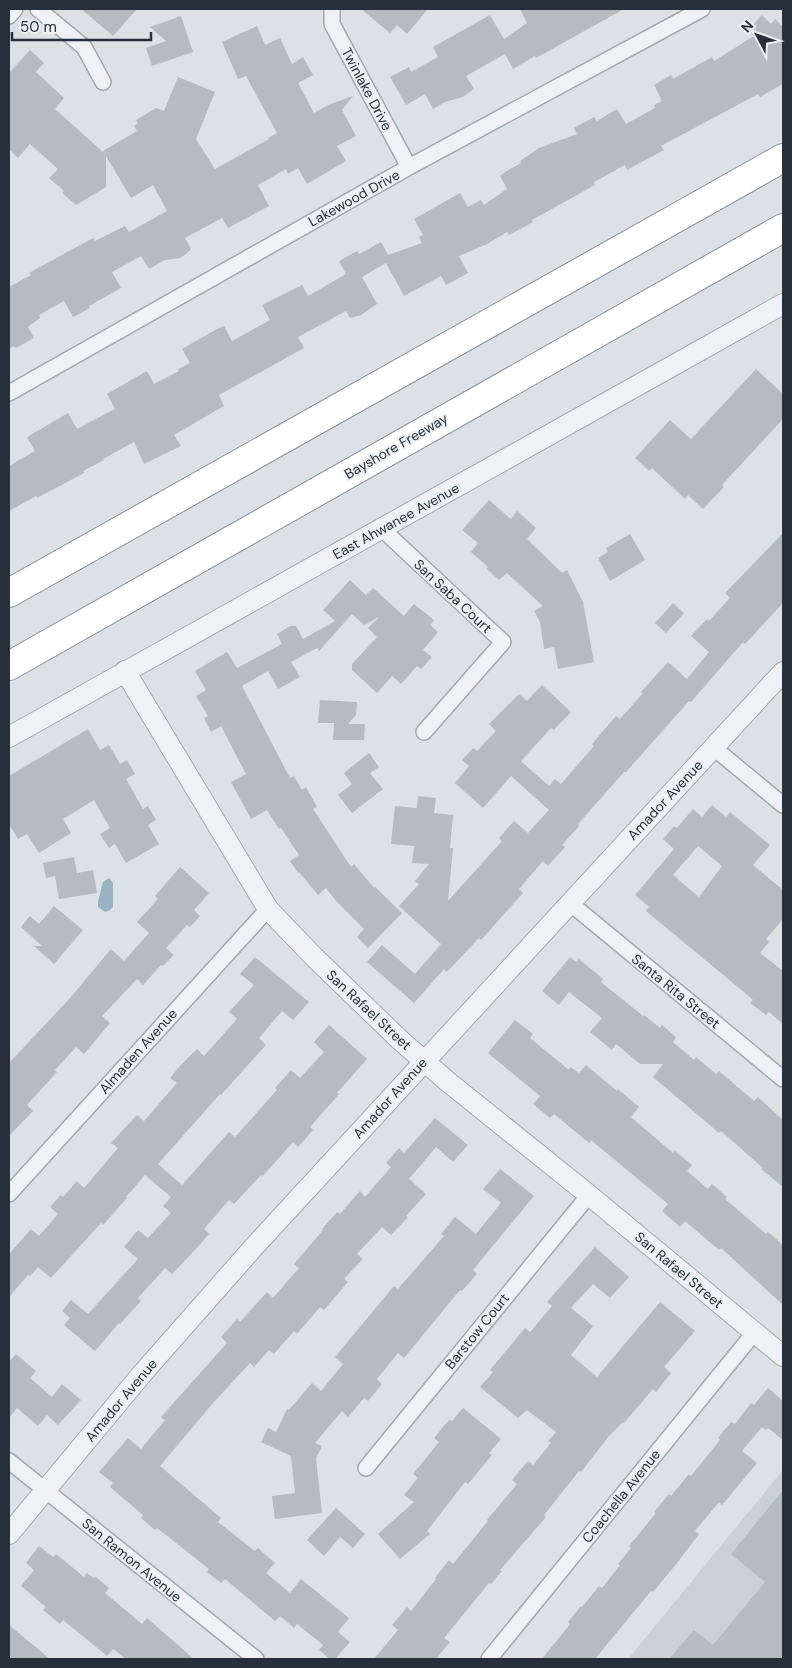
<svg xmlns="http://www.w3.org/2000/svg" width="792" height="1668" font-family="'DM Sans',sans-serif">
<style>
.built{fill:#cbd0d6}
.water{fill:#99b3c3}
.building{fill:#b4bbc1;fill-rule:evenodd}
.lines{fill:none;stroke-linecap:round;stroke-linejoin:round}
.minor-casing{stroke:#a2a8ae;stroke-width:18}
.tertiary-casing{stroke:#a2a8ae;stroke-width:22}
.motorway-casing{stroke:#85909b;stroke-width:30}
.minor{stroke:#eff1f4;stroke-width:15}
.tertiary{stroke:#eff1f4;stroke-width:20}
.motorway{stroke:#fff;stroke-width:28}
.labels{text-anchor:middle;stroke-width:4;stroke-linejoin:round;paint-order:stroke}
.street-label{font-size:14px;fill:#27303a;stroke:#ebf0f3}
</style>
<rect width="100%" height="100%" fill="#dce1e5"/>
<path class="built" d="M783 1470V1659H628Z"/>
<path class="water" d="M109 878 113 883V907L110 910 105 912 98 907V902L103 882Z"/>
<path class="building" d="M81 9H137L113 36Z
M361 9H428L407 34 397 25 390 33Z
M520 9H624L536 58 535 56 513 69 505 54 466 76 474 89 463 97 445 102 433 109 425 94 406 105 390 77 409 67 411 72 438 57 433 47 490 15 504 39 527 23Z
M762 15 771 24 775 19 783 27V84L760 97 758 94 661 146 664 150 627 170 625 165 594 182 595 185 532 220 533 222 509 235 507 232 487 244 459 256 468 273 446 285 441 276 404 296 386 263 362 277 377 304 361 315 350 318 346 311 298 337 304 348 219 395 224 406 174 435 181 446 144 464 134 442 103 459 104 460 83 471 84 473 37 498 36 496 9 511V466L35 451 27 437 68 413 77 429 115 409 107 394 147 371 154 384 179 371 178 369 190 363 182 349 217 329 224 326 232 341 270 320 262 305 302 285 308 296 346 274 339 261 357 251 359 254 381 242 388 255 422 243 419 237 423 235 414 219 460 193 468 207 481 200 484 205 507 189 500 176 505 172 521 163 520 161 539 148 577 134 574 128 594 117 597 121 617 109 626 124 655 108 654 105 662 101 654 85 671 75 673 79 712 57 714 61 754 36 748 30Z
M181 16 193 52 152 66 146 48 166 41 150 27Z
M257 26 265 45 280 38 292 64 303 57 313 75 298 83 314 113 328 105 353 96 342 110 356 136 337 146 346 161 307 184 298 168 288 174 286 169 258 185 269 206 228 228 222 218 185 238 191 249 186 254 180 258 165 260 149 269 141 256 112 272 121 288 89 306 90 308 73 317 64 301 39 315 40 318 28 327 34 338 16 348 14 346 9 349V287L31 275 29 273 93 238 95 241 125 226 129 232 167 211 153 185 131 198 106 156V187L76 205 62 193 64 191 49 178 58 169 30 144 18 158 9 149V73L30 50 44 63 36 72 64 98 55 109 104 153 103 151 137 131 134 126 138 123 136 120 156 108 164 111 178 77 215 92 196 139 215 169 269 139 268 138 277 133 246 76 238 79 222 42Z
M756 369 783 394V419L722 485 724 487 703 509 688 495 685 499 652 468 649 471 635 458 670 420 691 439Z
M489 500 511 519 517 511 536 528 527 539 562 573 567 570 583 602 594 662 558 669 554 647 544 649 540 622 534 611 543 606 507 573 499 580 487 569 488 567 471 552 478 543 462 530Z
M783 533V603L745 644 743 642 691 702 689 701 626 772H624L578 824 579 826 562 845 565 847 548 866 543 861 519 889 523 893 481 940 479 938 447 972 444 969 414 1003 367 962 382 945 415 974 441 944 399 906 419 884 415 881 429 864 412 863 414 846 391 844 395 806 417 808 418 796 436 798 434 813 453 815 450 848H453L448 901 502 841 499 838 514 821 528 833 549 810 511 776 483 808 455 783 469 766 462 760 473 748 477 751 496 731 489 724 519 694 527 701 542 685 571 712 554 730 551 728 521 761 549 786 555 779 561 784 594 746 592 744 616 716 620 719 643 693 641 692 668 662 687 679 709 652 691 636 707 619 709 621 730 598 725 593Z
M630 534 645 560 610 581 598 558 608 552 606 548Z
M350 580 366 595 373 588 404 616 414 604 434 620 430 625 438 632 423 650 432 657 421 669 417 666 401 684 392 676 377 693 352 670V664L377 637 368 628 379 617 364 625 352 614 319 651 317 648 291 662 300 677 278 689 268 671 242 686 290 778 294 776 302 790 306 787 317 807 313 809 351 867 354 864 374 888 375 887 402 913 368 948 357 937 364 929 337 902 326 888 318 895 299 872 298 873 290 861 299 855 281 828 279 829 267 810 251 819 231 782 246 774 221 726 211 732 204 718 208 716 196 696 206 690 195 671 227 652 237 668 282 644 277 634 290 626H296L303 639 335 621 323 610Z
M673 603 684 613 666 633 655 623Z
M320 700 357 702 356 715 348 724H365L364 740H333L334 723H318Z
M88 729 100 750 109 745 120 764 127 760 135 774 126 779 143 809 148 806 156 820 148 825 159 844 126 863 115 844 109 848 100 834 110 828 94 800 63 819 71 833 39 853 27 834 18 839 9 824V776Z
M369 753 379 767 370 773 383 789 352 813 338 795 352 784 344 773Z
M712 805 726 817 730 812 770 845 753 865 783 890V919L766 939 769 942 760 953 783 971V1024L769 1012 766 1015 750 1003 753 1000 739 988 646 911 649 907 635 895 674 849 663 839 674 826 677 828 693 809 702 817ZM698 846 722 866 699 897 673 875Z
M74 857 77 873 93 870 97 893 59 899 55 876 46 878 43 863Z
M180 867 209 893 194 910 200 916 190 927 187 925 166 948 174 955 163 966 161 965 143 985 137 979 102 1016 110 1023 84 1054 76 1047 55 1070 57 1072 27 1105 33 1111 9 1136V1063L71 997 111 949 124 961 149 933 137 922 158 899 155 896Z
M54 906 83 930 54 964 34 946H42L21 927 30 916 39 924Z
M255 957 309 1002 293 1020 282 1011 259 1038 266 1045 221 1095 220 1094 158 1164 182 1185 229 1132 235 1137 277 1090 275 1088 291 1070 300 1078 324 1052 314 1042 329 1025 367 1059 337 1093 339 1094 310 1127 313 1130 298 1147 293 1142 262 1177 261 1175 234 1204 229 1200 204 1229 209 1234 194 1251 172 1274 165 1268 138 1298 141 1301 120 1324 119 1323 95 1351 64 1325 70 1318 62 1311 71 1300 88 1314 138 1259 124 1247 138 1230 148 1238 171 1213 163 1206 171 1197 145 1175 126 1197 127 1198 103 1225 101 1223 51 1278 38 1267 30 1276 28 1275 9 1297V1254L31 1229 39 1236 58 1214 50 1207 61 1195 63 1197 77 1181 84 1188 118 1148 111 1143 121 1132 137 1115 144 1121 177 1083 170 1078 180 1066 197 1049 204 1056 237 1019 229 1012 254 985 240 974Z
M570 957 576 962 579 959 603 979 601 982 643 1016 644 1015 660 1028 662 1025 676 1037 673 1042 694 1060 696 1057 716 1074 719 1071 754 1101 758 1097 783 1120V1187L761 1169 763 1168 721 1131 719 1133 653 1077 663 1064H640L616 1044 612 1050 590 1032 602 1018 569 992 559 1005 542 991Z
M515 1020 533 1034 530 1038 569 1070 571 1067 579 1073 586 1065 617 1091 618 1089 639 1107 631 1117 673 1153 675 1151 692 1165 687 1171 708 1189 712 1184 727 1197 725 1199 766 1234 768 1232 783 1245V1305L721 1248 719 1250 685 1221 680 1227 662 1211 668 1204 591 1140 589 1143 554 1114 550 1118 533 1104 540 1096 488 1053Z
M435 1118 468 1145 453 1162 436 1147 409 1179 426 1194 406 1216 408 1217 391 1235 382 1227 357 1254 363 1259 344 1279 348 1282 324 1310 320 1307 297 1334 294 1331 274 1354 269 1350 254 1367 250 1363 213 1403 160 1466 221 1518 218 1522 255 1551 258 1548 275 1563 266 1573 290 1593 301 1579 349 1618 338 1632 350 1642 335 1659H330L319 1650 323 1645 297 1624 294 1628 280 1616 275 1621 225 1579 221 1583 207 1572 209 1569 157 1528 155 1530 141 1518 143 1515 110 1487 113 1483 99 1472 128 1438 141 1449 165 1420 161 1417 227 1343 221 1337 237 1319 240 1322 267 1292 273 1298 299 1268 294 1264 323 1230 322 1229 337 1212 340 1214 360 1191 365 1197 391 1167 386 1163 399 1148 404 1153Z
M500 1169 534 1196 473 1270 477 1274 462 1291 460 1290 404 1358 398 1353 377 1379 382 1384 368 1401 364 1398 348 1417 342 1411 315 1443 322 1446 316 1458 322 1513 275 1519 272 1496 295 1493 291 1456 261 1442 268 1428 276 1432 287 1409 289 1410 312 1383 321 1391 343 1364 335 1357 394 1286 398 1289 444 1236 441 1234 455 1217 476 1234 501 1203 483 1189Z
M595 1247 629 1277 610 1298 593 1284 571 1308 593 1326 571 1355 597 1377 660 1302 695 1331 664 1367 671 1373 656 1392 653 1389 624 1423 623 1422 609 1436 581 1472 579 1471 544 1515 546 1517 500 1570 502 1571 491 1584 489 1583 444 1638 450 1642 436 1659H374L398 1630 392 1625 407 1607 411 1611 436 1579 435 1578 449 1560 453 1564 488 1521 487 1520 517 1484 512 1480 528 1461 533 1465 551 1443 548 1441 556 1432 527 1410 518 1418 480 1387 493 1372 490 1370 525 1328 530 1332 552 1306 547 1302Z
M16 1354 36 1371 30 1378 52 1397 62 1384 81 1400 58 1425 47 1415 38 1426 17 1408 9 1418V1362Z
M768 1388 783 1401V1440L768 1428 766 1430 762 1427 742 1451 757 1463 722 1505 719 1502 695 1531 699 1534 677 1563 653 1592 651 1591 595 1659H542L570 1624 568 1622 581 1606 582 1607 599 1586 602 1588 620 1565 618 1564 631 1548 629 1546 656 1513 654 1512 669 1494 671 1496 689 1474 691 1476 720 1440 718 1438 731 1422 735 1424 751 1403 754 1405Z
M463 1408 501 1439 489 1453 492 1455 468 1484 465 1482 427 1531 430 1534 400 1559 378 1534 414 1502 404 1495 418 1478 413 1474 439 1442 434 1438 449 1420 452 1421Z
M783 1490V1659H669L694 1630 713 1645 765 1582 731 1554Z
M336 1508 365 1534 353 1548 340 1537 324 1556 307 1540Z
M39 1546 53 1557 56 1554 84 1577 87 1573 94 1578 96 1577 109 1588 105 1593 142 1624 147 1618 194 1659H126L113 1649 107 1656 63 1620 60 1624 43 1610 46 1607 21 1586 34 1570 26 1563Z
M9 1625 50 1659H9Z"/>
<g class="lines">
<g class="minor-casing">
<path id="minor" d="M38 9 84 47 103 82
M332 9V24L409 167
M9 16 15 9
M9 393 409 167 702 9
M382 529 503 642 424 732
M714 748 783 805
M570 903 783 1079
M9 1194 268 909
M9 1461 256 1659
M366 1468 589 1195
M489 1659 754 1333"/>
</g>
<g class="tertiary-casing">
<path id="tertiary" d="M125 671 268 909 314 957 400 1040 447 1081 589 1195 783 1356
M9 737 783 304
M9 1534 141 1375 252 1249 783 672"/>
</g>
<g class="motorway-casing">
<path id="motorway" d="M9 593 783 158
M9 666 783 228"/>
</g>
<use href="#minor" class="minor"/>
<use href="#tertiary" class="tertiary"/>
<use href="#motorway" class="motorway"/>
</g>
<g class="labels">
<g class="street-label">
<text transform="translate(367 89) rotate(62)" y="5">Twinlake Drive</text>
<text transform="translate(354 198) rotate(-29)" y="5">Lakewood Drive</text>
<text transform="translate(396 446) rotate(-30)" y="5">Bayshore Freeway</text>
<text transform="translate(396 521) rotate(-29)" y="5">East Ahwanee Avenue</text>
<text transform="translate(453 596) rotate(43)" y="5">San Saba Court</text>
<text transform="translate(665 800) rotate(-47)" y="5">Amador Avenue</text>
<text transform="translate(676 991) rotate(39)" y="5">Santa Rita Street</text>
<text transform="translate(369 1010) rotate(43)" y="5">San Rafael Street</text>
<text transform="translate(138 1051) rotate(-48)" y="5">Almaden Avenue</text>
<text transform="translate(390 1098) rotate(-48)" y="5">Amador Avenue</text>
<text transform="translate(679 1270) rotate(40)" y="5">San Rafael Street</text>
<text transform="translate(477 1331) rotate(-51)" y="5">Barstow Court</text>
<text transform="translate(121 1400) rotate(-50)" y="5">Amador Avenue</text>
<text transform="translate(621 1496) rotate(-51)" y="5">Coachella Avenue</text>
<text transform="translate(132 1560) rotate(39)" y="5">San Ramon Avenue</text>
</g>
</g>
<rect width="792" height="1668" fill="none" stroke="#27303a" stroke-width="20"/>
<g transform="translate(757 35) rotate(311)" stroke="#ebf0f3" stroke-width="4" paint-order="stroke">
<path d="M0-4L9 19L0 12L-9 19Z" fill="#27303a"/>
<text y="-8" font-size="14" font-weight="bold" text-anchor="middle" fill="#27303a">N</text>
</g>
<path d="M12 32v8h139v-8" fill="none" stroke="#27303a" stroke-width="2.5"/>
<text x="20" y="32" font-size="15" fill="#27303a" stroke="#ebf0f3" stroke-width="4" paint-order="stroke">50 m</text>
</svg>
